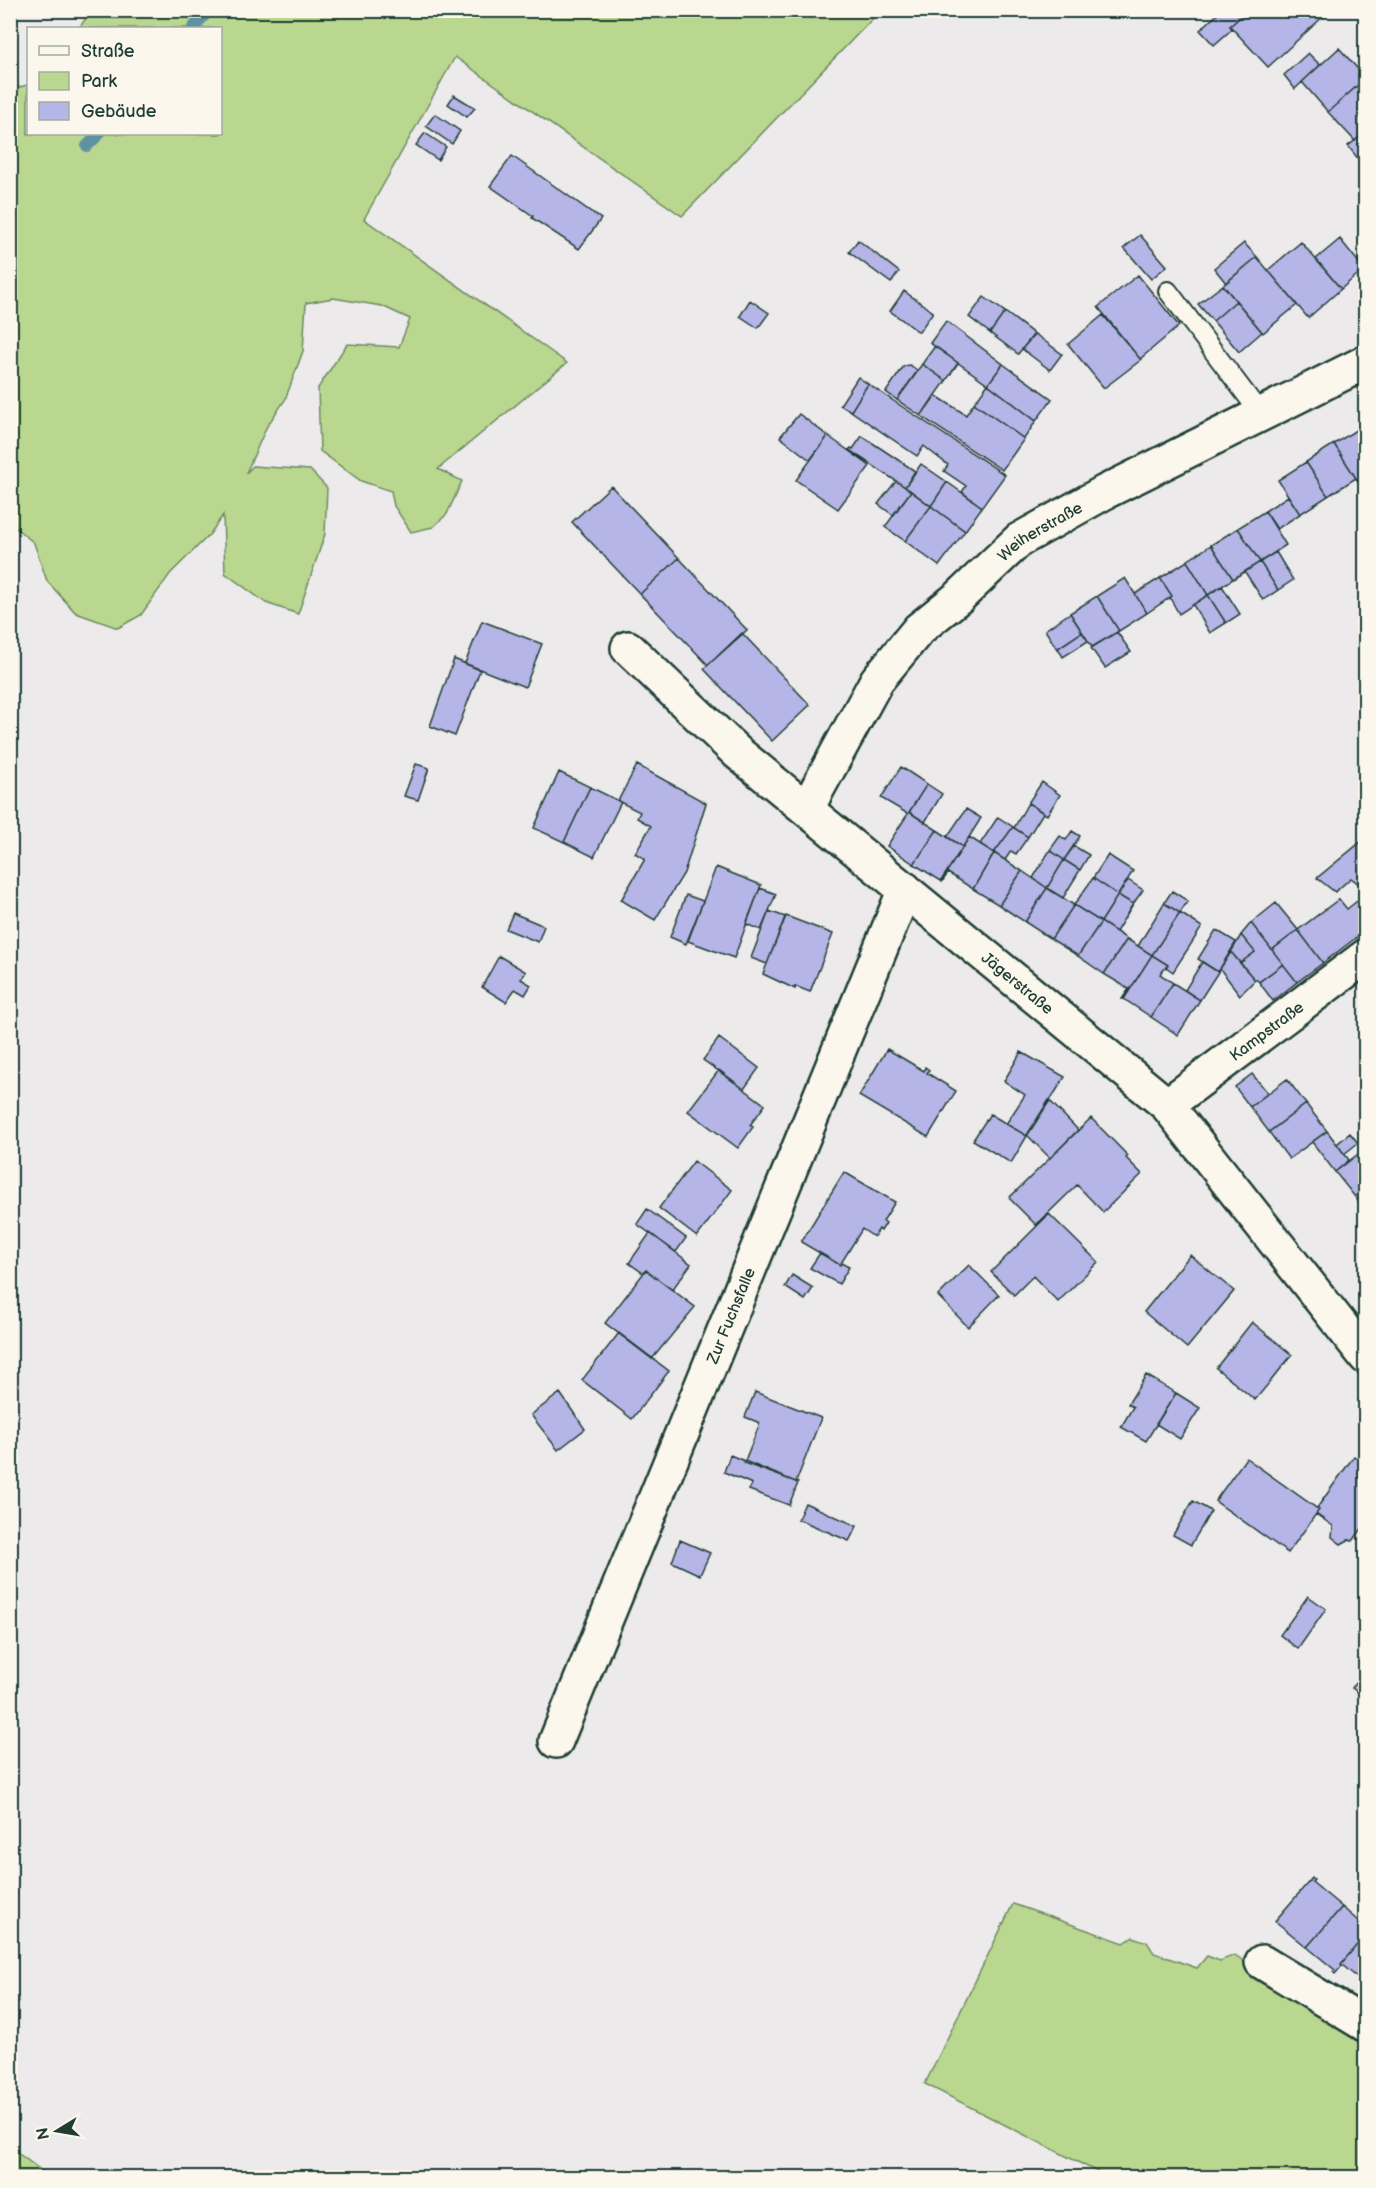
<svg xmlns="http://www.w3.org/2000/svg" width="1376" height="2188" font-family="'Balsamiq Sans',sans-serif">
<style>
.green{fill:#bad78f;stroke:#6c8a62;stroke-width:1.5}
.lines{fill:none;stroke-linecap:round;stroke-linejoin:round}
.stream{stroke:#5f91a2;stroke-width:12}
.building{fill:#b6b5e7;stroke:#1f3d34;stroke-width:1.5}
.lane-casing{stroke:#1f3d34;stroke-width:22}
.street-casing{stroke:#1f3d34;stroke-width:38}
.lane{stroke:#fbf7ec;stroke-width:18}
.street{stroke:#fbf7ec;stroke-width:33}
.labels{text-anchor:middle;stroke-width:4.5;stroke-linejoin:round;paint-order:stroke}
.street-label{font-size:16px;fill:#1f3d34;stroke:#fbf7ec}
</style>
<rect width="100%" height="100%" fill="#edeaeb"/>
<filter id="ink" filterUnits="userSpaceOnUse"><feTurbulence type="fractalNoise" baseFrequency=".0167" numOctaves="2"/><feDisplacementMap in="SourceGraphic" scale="12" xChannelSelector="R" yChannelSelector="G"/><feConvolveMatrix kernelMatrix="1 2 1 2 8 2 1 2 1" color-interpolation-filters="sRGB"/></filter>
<g filter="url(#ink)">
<path class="green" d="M91 11V10L880 11 682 216 455 57 364 219 567 363 438 469 462 481 447 514 433 527 411 532 394 506 391 491 361 481 320 451 318 388 347 344 399 347 410 319 382 306 333 298 306 303 303 351 285 400 267 426 246 473 253 466 310 470 327 488 325 534 298 614 266 603 225 573 223 515 210 534 170 574 141 615 118 628 76 613 47 581 34 543 11 524V89L28 85V134H220V28H79Z
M1013 1904 1124 1943 1133 1937 1147 1942 1154 1953 1197 1968 1207 1956 1220 1961 1235 1955 1365 2047V2177H1107L925 2084Z
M11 2148 50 2177H11Z"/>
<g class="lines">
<path class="stream" d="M193 28 209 10
M87 146 99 134"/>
</g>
<path class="building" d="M1222 10H1243L1245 13 1230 26 1232 29 1214 45 1200 30Z
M1248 10H1323L1326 14 1268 67 1230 26Z
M1339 48 1366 78 1328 112 1302 82Z
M1308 53 1320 65 1295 89 1284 75Z
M1366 78V132L1355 141 1328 112Z
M454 95 475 108 467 117 448 104Z
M435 114 460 131 452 144 426 126Z
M1366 132V155L1359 160 1348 146Z
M425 133 446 147 438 160 416 145Z
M512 156 601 219 579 249 532 218 533 216 490 186Z
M1140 235 1167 266 1151 279 1124 248Z
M1340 239 1364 269 1341 289 1316 259Z
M858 240 899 272 891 283 849 252Z
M1301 242 1341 289 1308 318 1268 270Z
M1244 243 1257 257 1226 283 1214 268Z
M1257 257 1297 305 1263 333 1223 285Z
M1138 275 1179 326 1140 359 1098 307Z
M1223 285 1236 301 1213 321 1198 304Z
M904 291 933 312 919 332 890 311Z
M984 297 1005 312 990 333 969 317Z
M750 300 769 313 758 328 740 316Z
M1236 301 1262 332 1239 352 1213 321Z
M1005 312 1034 334 1018 354 990 333Z
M1103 315 1141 360 1104 388 1068 344Z
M946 321 1003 364 988 384 930 343Z
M1035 334 1062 354 1050 370 1022 349Z
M935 346 958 363 946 381 922 364Z
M922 364 946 381 921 416 897 400Z
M1003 364 1052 399 1036 421 988 384Z
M910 365 918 371 897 400 886 392 904 366Z
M858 377 868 384 851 411 840 405Z
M868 384 1005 475 982 507 962 492 966 486 944 471 948 465 930 451 924 446 917 456 851 411Z
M988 384 1036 421 1024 439 974 403Z
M935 395 966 415 974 403 1024 439 1002 470 921 416Z
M799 414 828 436 810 460 780 437Z
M1359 428 1366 437V494L1334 444Z
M828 436 870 466 838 509 796 480Z
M862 436 915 471 905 487 849 450 851 448 853 449Z
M1334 444 1356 478 1328 496 1306 462Z
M1306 462 1328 496 1300 514 1278 480Z
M921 464 947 482 931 506 905 487Z
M896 481 911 491 893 515 878 504Z
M947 482 982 507 965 531 931 506Z
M611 486 679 558 640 594 572 522Z
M911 491 931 506 905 541 885 527Z
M1288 496 1300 514 1277 529 1265 511Z
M931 506 965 531 939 566 905 541Z
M1265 511 1286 545 1260 562 1238 528Z
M1238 528 1260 562 1233 579 1211 545Z
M1211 545 1233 579 1208 595 1187 561Z
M1276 552 1293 580 1278 590 1260 562Z
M679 558 747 630 708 665 640 594Z
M1187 561 1208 595 1179 614 1170 598 1172 596 1160 578Z
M1260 562 1278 590 1263 600 1245 572Z
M1125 578 1147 613 1119 631 1097 596Z
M1160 578 1172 596 1147 613 1135 594Z
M1222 586 1240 614 1226 623 1208 595Z
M1208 595 1226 623 1210 633 1193 605Z
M1097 596 1119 631 1092 647 1070 613Z
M1070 613 1082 632 1057 649 1045 630Z
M482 621 542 644 525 687 464 663 466 661Z
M1082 632 1088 641 1063 657 1058 648Z
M1117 632 1131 652 1105 668 1091 648Z
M742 633 810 705 772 741 704 669Z
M454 659 480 670 455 736 430 726Z
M416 764 429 768 418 800 404 796Z
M637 765 706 803 684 873 655 920 621 900 645 859 635 853 651 826 637 818 640 812 618 801Z
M901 767 927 784 908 814 881 798Z
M559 772 590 787 564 842 534 828Z
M1042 782 1060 795 1047 815 1028 803Z
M927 784 942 794 925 822 909 812Z
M590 787 621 802 594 857 564 842Z
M1028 803 1043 813 1028 837 1014 828Z
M966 809 981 818 963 847 947 837Z
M909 812 937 830 914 864 887 846Z
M998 817 1013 827 994 853 980 844Z
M1013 827 1028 837 1016 854 1011 851 1005 860 994 853Z
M937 830 963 847 941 881 914 864Z
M1072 831 1080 836 1064 860 1050 850 1060 836 1066 840Z
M969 837 994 853 973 889 948 873 942 882 941 881Z
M1362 841 1366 843V886L1364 888 1351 878 1335 892 1317 878Z
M1074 846 1089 855 1080 870 1064 860Z
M1050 850 1064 860 1047 888 1033 878Z
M994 853 1022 871 999 905 973 889Z
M1108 855 1133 871 1118 895 1093 878Z
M1064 860 1080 870 1063 898 1047 888Z
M716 867 761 885 734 958 688 941Z
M1022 871 1047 888 1025 922 999 905Z
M1093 878 1118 895 1101 922 1074 905Z
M1128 880 1143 890 1133 904 1118 895Z
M760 888 776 894 761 930 746 924Z
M1047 888 1074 905 1051 939 1025 922Z
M1172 891 1188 901 1180 913 1164 903Z
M1366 894V930L1323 963 1298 930 1339 899 1347 909Z
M686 895 703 901 686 944 670 937Z
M1118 895 1133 904 1116 932 1101 922Z
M1164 903 1180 913 1152 955 1138 946Z
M1276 903 1298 930 1272 950 1251 923Z
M1074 905 1101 922 1078 956 1051 939Z
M769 911 785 917 767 964 751 958Z
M513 913 544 926 538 942 506 929Z
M1180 913 1202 927 1173 972 1166 967 1168 965 1152 955Z
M786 916 833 934 810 992 795 986V989L763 974Z
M1101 922 1127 939 1104 974 1078 956Z
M1251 923 1283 964 1259 982 1256 979 1255 980 1240 963 1255 952 1241 935Z
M1216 930 1236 942 1218 972 1198 959Z
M1298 930 1323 963 1297 982 1272 950Z
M1241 935 1255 952 1240 963 1231 952Z
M1127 939 1152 955 1124 999H1122L1129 989 1104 974Z
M1231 952 1255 980 1240 995 1220 969Z
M1152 955 1168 965 1160 974 1173 983 1151 1017 1124 999Z
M499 956 526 972 521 979 531 985 525 995 515 989 506 1002 482 987Z
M1202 962 1218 972 1200 1000 1185 990Z
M1283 964 1297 982 1273 1001 1259 982Z
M1173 983 1200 1000 1178 1035 1151 1017Z
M719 1038 759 1068 744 1089 703 1060Z
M887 1049 924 1071 925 1067 929 1070 927 1073 956 1091 928 1137 859 1096Z
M1021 1052 1065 1077 1027 1136 1006 1124 1025 1095 1004 1081Z
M719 1070 765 1105 750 1125 753 1127 738 1148 688 1111Z
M1252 1074 1268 1093 1250 1107 1235 1087Z
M1287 1079 1306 1104 1269 1132 1250 1107Z
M1049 1100 1078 1130 1050 1158 1027 1135Z
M1306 1104 1327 1131 1289 1159 1269 1132Z
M990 1114 1027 1136 1011 1163 973 1140Z
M1091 1118 1128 1156 1126 1158 1142 1174 1103 1212 1077 1185 1036 1225 1009 1198Z
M1327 1131 1349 1160 1335 1172 1312 1142Z
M1350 1133 1358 1143 1344 1154 1337 1144Z
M1366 1148V1189L1355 1197 1335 1172Z
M694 1161 732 1190 697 1237 659 1208Z
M844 1172 895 1202 883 1221 886 1223 881 1231 879 1229 874 1237 862 1229 840 1265 801 1242Z
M1366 1189V1211L1355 1197Z
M647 1209 686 1238 676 1252 637 1224Z
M1049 1214 1098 1262 1058 1302 1033 1276 1014 1295 991 1272Z
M650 1233 691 1264 672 1290 646 1270 643 1273 629 1263Z
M820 1253 840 1265 841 1263 849 1267 839 1284 810 1268Z
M1190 1255 1234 1291 1187 1348 1144 1312Z
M969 1265 999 1295 968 1327 938 1296Z
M646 1270 695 1307 652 1359 605 1323Z
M792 1275 813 1288 805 1300 785 1287Z
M1252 1322 1292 1355 1255 1400 1216 1368Z
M619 1333 669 1371 632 1419 582 1380Z
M1146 1375 1176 1393 1146 1441 1121 1427 1133 1407 1128 1404Z
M755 1392 821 1418 796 1482 744 1463 760 1423 745 1417Z
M560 1393 585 1429 558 1450 531 1415Z
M1176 1393 1200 1408 1180 1439 1156 1424Z
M730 1455 798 1483 789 1505 749 1490 752 1484 724 1472Z
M1354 1456 1366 1464V1523L1353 1541 1350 1539 1341 1544 1332 1537 1333 1526 1316 1514 1319 1510 1317 1508Z
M1246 1458 1319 1510 1288 1553 1215 1501Z
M1193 1501 1211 1511 1191 1545 1173 1535Z
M805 1503 857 1526 849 1541 798 1519Z
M680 1540 710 1553 700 1575 672 1562Z
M1308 1596 1326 1609 1298 1649 1280 1635Z
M1366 1671V1699L1352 1688Z
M1312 1878 1314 1880 1312 1882 1342 1907 1307 1947 1275 1921Z
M1342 1907 1366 1928V1934L1341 1964 1342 1966 1335 1974 1333 1972 1335 1970 1307 1947Z
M1366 1934V1985L1341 1964Z"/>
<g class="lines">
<g class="lane-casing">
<path id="lane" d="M1168 291 1260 413"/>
</g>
<g class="street-casing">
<g id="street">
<path id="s1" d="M628 648 738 753 1167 1105 1366 1357"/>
<path id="s2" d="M807 808 877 680 919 629 960 596 1019 540 1105 492 1366 362"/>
<path id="s3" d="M1167 1105 1366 956"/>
<path id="s4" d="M556 1741 905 889"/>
<path d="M1262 1962 1366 2025"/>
</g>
</g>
<use href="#lane" class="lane"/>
<use href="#street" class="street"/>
</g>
</g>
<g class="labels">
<g class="street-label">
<text dy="6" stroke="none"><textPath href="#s2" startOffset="368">Weiherstraße</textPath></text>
<text dy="6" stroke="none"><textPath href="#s1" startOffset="514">Jägerstraße</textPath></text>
<text dy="6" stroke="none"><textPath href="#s3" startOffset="124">Kampstraße</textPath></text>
<text dy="6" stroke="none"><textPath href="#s4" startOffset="460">Zur Fuchsfalle</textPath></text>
</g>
</g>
<rect width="1376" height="2188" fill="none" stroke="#fbf7ec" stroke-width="36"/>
<rect x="18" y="18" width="1340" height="2152" fill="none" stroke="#1f3d34" stroke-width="2" filter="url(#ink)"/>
<rect x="27" y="27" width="195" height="108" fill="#fbf7ec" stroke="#a3ada2" stroke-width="1.5"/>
<rect x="39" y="46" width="30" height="9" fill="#fbf7ec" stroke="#a3ada2" stroke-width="1.5"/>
<text x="81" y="57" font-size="18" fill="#1f3d34">Straße</text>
<rect x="39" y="72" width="30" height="18" fill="#bad78f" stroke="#a3ada2" stroke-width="1.5"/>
<text x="81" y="87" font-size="18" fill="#1f3d34">Park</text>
<rect x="39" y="102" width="30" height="18" fill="#b6b5e7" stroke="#a3ada2" stroke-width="1.5"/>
<text x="81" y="117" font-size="18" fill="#1f3d34">Gebäude</text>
<g transform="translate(57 2131) rotate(259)" stroke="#fbf7ec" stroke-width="4.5" paint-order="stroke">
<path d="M0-4.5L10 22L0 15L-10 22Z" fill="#1f3d34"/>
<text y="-9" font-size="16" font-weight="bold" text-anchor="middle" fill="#1f3d34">N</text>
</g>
</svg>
